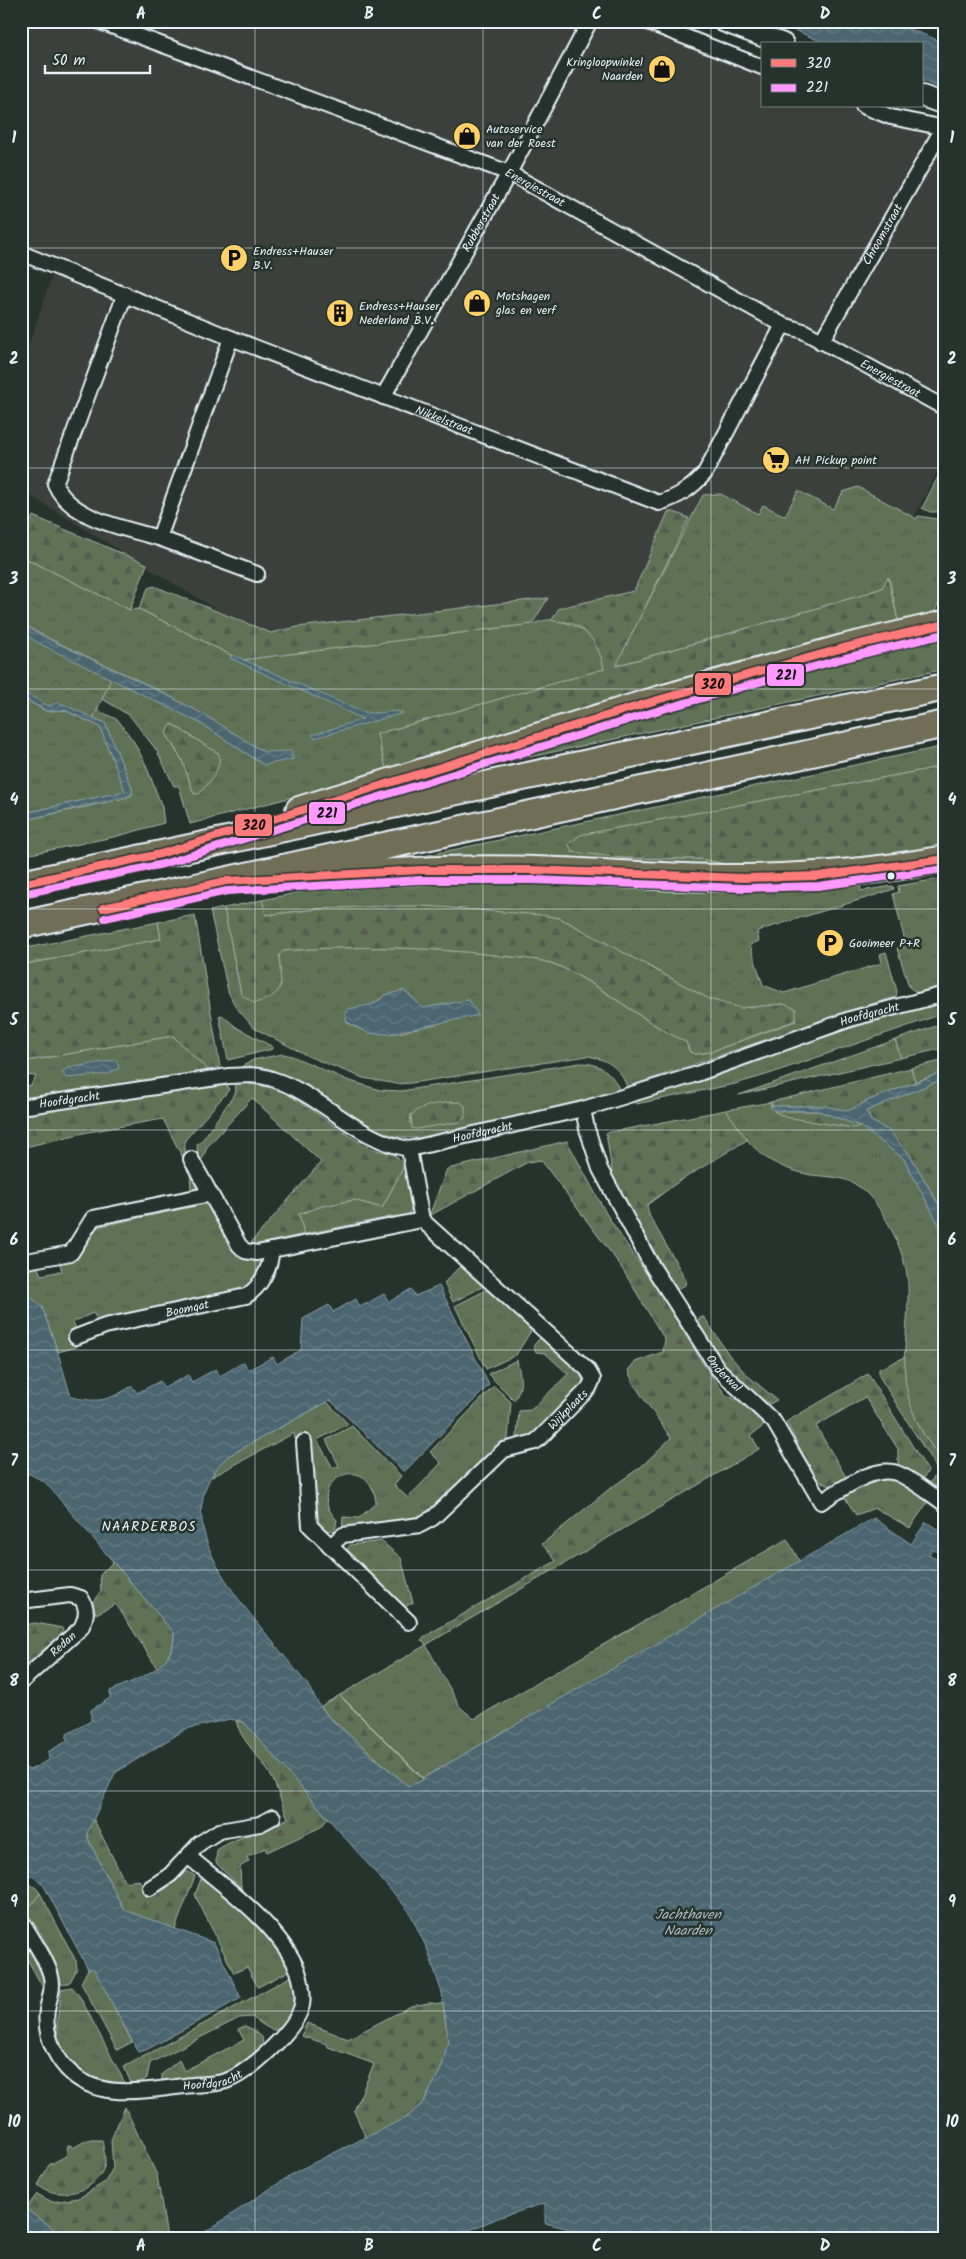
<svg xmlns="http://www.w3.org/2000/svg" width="966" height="2259" font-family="Kalam,sans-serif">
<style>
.built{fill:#3a403d}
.grass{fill:url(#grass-tufts);stroke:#a4b2a6;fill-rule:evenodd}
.forest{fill:url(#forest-firs);stroke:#a4b2a6}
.park{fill:url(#park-crowns);stroke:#a4b2a6}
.water{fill:url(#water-waves);stroke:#8a9ea7}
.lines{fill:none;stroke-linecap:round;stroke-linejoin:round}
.street-casing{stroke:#e8f1f8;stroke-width:18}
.secondary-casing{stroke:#e8f1f8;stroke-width:24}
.highway-casing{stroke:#e8f1f8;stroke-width:30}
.street{stroke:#26332d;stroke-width:14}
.secondary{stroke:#26332d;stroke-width:20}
.highway{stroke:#716e59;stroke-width:26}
.bus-1-casing{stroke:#26332d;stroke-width:11}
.bus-2-casing{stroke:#26332d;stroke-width:11}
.bus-1{stroke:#ff7a7a;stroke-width:8}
.bus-2{stroke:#f9f;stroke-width:8}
.grid{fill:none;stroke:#e8f1f8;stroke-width:1;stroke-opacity:0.55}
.bus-dot{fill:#e8f1f8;stroke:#26332d;stroke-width:2}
.labels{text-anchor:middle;stroke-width:5;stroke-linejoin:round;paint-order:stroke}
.poi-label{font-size:12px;fill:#e8f1f8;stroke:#26332d;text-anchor:start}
.street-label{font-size:12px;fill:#e8f1f8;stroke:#26332d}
.neighbourhood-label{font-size:14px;letter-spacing:1px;fill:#e8f1f8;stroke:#26332d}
.water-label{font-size:14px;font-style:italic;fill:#a9b9c2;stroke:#26332d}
.line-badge{stroke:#26332d;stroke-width:2}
.pale-badge-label{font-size:14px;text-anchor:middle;font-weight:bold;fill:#111}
.neatline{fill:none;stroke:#e8f1f8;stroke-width:2}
.grid-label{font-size:16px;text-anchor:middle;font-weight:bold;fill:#e8f1f8}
</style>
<defs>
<pattern id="grass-tufts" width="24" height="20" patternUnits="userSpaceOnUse" patternTransform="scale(1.25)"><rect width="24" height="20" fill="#607255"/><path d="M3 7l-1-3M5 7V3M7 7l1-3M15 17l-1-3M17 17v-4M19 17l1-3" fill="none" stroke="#525b4f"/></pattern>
<pattern id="forest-firs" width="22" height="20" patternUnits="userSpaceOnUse" patternTransform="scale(1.25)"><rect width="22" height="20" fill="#607255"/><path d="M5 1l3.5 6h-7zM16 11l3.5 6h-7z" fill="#525b4f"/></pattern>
<pattern id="park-crowns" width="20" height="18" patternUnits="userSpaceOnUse" patternTransform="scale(1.25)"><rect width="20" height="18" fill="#607255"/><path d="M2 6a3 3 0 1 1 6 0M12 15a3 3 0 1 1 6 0" fill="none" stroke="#525b4f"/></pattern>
<pattern id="water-waves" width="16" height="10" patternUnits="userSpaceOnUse" patternTransform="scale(1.25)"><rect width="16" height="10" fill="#4b6671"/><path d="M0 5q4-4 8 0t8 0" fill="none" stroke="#657c86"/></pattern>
</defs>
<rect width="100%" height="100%" fill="#26332d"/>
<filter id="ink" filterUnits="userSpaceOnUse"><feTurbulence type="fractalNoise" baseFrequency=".02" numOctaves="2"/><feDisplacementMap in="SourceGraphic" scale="10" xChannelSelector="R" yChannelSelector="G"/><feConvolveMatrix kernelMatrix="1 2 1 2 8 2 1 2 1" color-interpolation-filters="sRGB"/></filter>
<g filter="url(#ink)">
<path class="built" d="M21 21H623L762 70V106H864L945 135V456L914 517 377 708 21 490V369L52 276 21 264Z"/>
<path class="grass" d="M945 463V512H930L922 508Z
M858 487 917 519 918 516 944 520 941 558 945 592 932 616 899 625 889 578 882 588 859 596 615 666 703 495 721 494 758 514 763 505 785 516 798 491 833 509 843 492Z
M21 556 130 610 139 609 241 660 532 624C537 623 546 619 552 620 583 624 598 637 605 669L377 734 387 772 190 824 179 786H174L157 751 130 716 75 682 21 632 200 723 264 765V752C226 728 188 705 148 685 106 664 62 647 21 623ZM172 724 219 754 194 794 182 760 168 738Z
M21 673 118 720 134 742 146 765 162 807 164 823 118 836 21 856V821L126 798 132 795V788L105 723 67 705Z
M21 697 46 711 65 710 100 727 125 791 21 814Z
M945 746V766L581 835 569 844 572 852 624 858 700 859 757 870 836 864 945 847V854L840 869 770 874 528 864 390 863Z
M945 878V985L917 993 909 987 897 948 906 945 893 894 899 892 898 886Z
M393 882H860L861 891 893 886 894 889 876 895 757 931 759 941 750 945 763 985 784 993 882 963 880 954 886 952 897 991 896 997 864 1006 627 1087C620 1068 608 1059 587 1056L411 1083 397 1084 363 1078 310 1057 254 1028 235 1006 228 991 210 911 224 908 241 994 281 986 279 955 283 951C354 945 425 947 495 955 515 958 541 958 559 966 604 987 641 1021 686 1042L690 1052 696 1054 710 1052 796 1021 784 1004 741 1008 709 999 560 918 318 909 266 915 262 900 306 891ZM386 995H410L423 1008 469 1000 477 1015 413 1029C393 1037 364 1035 347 1022Z
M158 922 161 939 21 965V949Z
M945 1002V1013L766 1075 735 1084 636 1104 633 1101 879 1019Z
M222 1015 236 1027 273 1047V1049L228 1060 219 1016Z
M173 1036 208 1070 21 1100V1087L31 1085 36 1076 21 1075V1062Z
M895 1040 901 1058 739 1095Z
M283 1054 292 1056 347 1080 380 1090 401 1091 580 1063C599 1063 612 1072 619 1089L580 1105 425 1138C409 1138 394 1138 379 1132 331 1114 296 1064 241 1067L253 1060ZM451 1102 410 1124 411 1115 426 1107Z
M945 1060V1071L915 1082 911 1068Z
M771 1102V1106L775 1112 839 1126H860L904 1159 939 1225 945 1240V1462C921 1438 903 1400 904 1366 905 1338 909 1310 908 1282 906 1262 897 1239 887 1221 880 1209 870 1194 858 1186 845 1176 826 1177 811 1175 796 1172 780 1167 768 1159 750 1147 738 1128 726 1110Z
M404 1166 412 1206 408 1217 397 1221 395 1216 304 1234 299 1214 322 1206 354 1200 382 1208Z
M210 1203 245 1257 261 1260 262 1267 248 1289 99 1322 93 1313 73 1322 77 1331 72 1334 77 1347 58 1352 42 1307 24 1291 21 1292V1269L37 1266 41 1275 62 1271 60 1264 62 1260 78 1256 97 1227Z
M461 1265 484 1286 453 1302 444 1283Z
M488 1289 531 1331 516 1355 486 1369 455 1306Z
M540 1338 581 1372 584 1383 532 1436 519 1439 517 1437 519 1411 531 1410 568 1374 545 1353 536 1352 533 1346Z
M517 1360C520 1375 524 1387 514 1400L488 1374Z
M494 1386 511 1402 508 1439 490 1454 425 1519 342 1530 343 1517 359 1518 376 1503C370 1446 300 1483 337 1520L335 1531 323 1530 316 1521 309 1437 295 1439 294 1433 212 1477 218 1465 228 1456 327 1402 348 1424 317 1440 333 1468 339 1466 326 1440 352 1426 401 1476 394 1485 408 1498 441 1463 430 1452Z
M891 1476 929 1500 910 1528 875 1508 856 1515 844 1496 868 1482Z
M787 1539 800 1562 423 1778 340 1695 426 1645 460 1707 474 1719Z
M381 1541 401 1558 413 1603 403 1607 352 1559 354 1557 347 1549 350 1545Z
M201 1879C236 1902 270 1933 291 1970L258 1987 247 1967 234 1973 195 1895Z
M40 1893 76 1961 77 1969 70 1982 62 1985C56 1959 42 1933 26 1912Z
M21 1932 46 1973V1993L21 1948Z
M94 1968 132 2042 117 2050 81 1983 88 1969Z
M292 1976C296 1989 297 2030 275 2030 268 2030 258 2021 252 2017L239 2018 150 2063 147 2078 138 2085H132L124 2067Z
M72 1987 80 1997 126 2085C93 2083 60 2068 57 2031 56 2017 61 2002 61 1989Z
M245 2026 252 2029 262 2037 263 2045 252 2056 227 2076 162 2081V2074L179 2060 184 2071 244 2040 238 2029Z"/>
<path class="forest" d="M668 512H674L689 518 616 666 859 596 882 588 888 577 899 625 387 772 377 734 604 669C600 649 591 631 571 623 564 621 557 623 552 620L559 608 634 591Z
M33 516 147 564 130 610 21 556V519L30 523Z
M154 586 271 633 297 627 548 598 532 624 241 660 139 609 148 588Z
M938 636 945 656V669L445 775 683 702Z
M172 724 219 754C222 770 208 783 199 794H194L182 760 166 733Z
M945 766V847L836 864 757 870 700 859 624 858 572 852 569 844 580 835Z
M262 900 266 915 318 909 379 906H426L541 915 560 918 709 999 741 1008 784 1004 796 1009V1020L710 1052 696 1054 690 1052 686 1042C641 1021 604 986 559 966 541 958 515 958 495 955 425 947 354 945 283 951L279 955C281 984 286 996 254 1003L241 994 224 908Z
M195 915 220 1067 208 1070 173 1036 21 1062V965L161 939 158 922Z
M945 1023V1048L901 1058 895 1040Z
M911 1068 915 1082 867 1101 848 1111 824 1106H772L771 1102Z
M945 1078V1215L910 1155 888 1130 871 1121 866 1111Z
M245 1083 279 1089 288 1094C315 1111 343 1134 371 1148 383 1153 398 1152 404 1166L382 1208 354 1200 322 1206 299 1214 304 1234 256 1245 250 1244 321 1162 252 1098 207 1147 203 1158 198 1160 197 1144 201 1142 236 1092 235 1084Z
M227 1085 229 1090 185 1140C183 1157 193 1172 200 1187L191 1191 190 1172 163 1119 88 1132 21 1148V1114Z
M460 1102 465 1106V1118L459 1122 416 1129 412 1128 411 1115C423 1103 444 1103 460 1102Z
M726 1110 747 1140 678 1182 647 1205 649 1215 686 1280 685 1285 678 1289 667 1274 613 1178 606 1133Z
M774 1111H819L860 1126 853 1128 785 1117Z
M567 1141 607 1215 662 1297 709 1373 726 1395 744 1403 761 1418 764 1426 751 1435 759 1449 426 1645 421 1640 432 1632 556 1561 542 1544 608 1490 642 1466 671 1438 633 1383 628 1370 635 1362 663 1352 665 1340 620 1265 541 1160 528 1162 429 1216 447 1169Z
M704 1317 729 1355 748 1376 777 1400 770 1404C738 1385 715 1355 697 1323L699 1318Z
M905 1357C902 1395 918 1435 945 1462V1494L929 1484 936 1474 935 1466 879 1376V1369Z
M868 1374 928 1471 923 1479 898 1467V1449L865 1397 816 1426 846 1477 830 1486 817 1480 786 1422Z
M113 1562 174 1633C175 1646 168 1660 157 1668L116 1604 96 1614 92 1603 101 1591 100 1575Z
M36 1623 62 1628 64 1635 21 1673V1625Z
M340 1695 344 1700 424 1780 408 1786 327 1715 321 1706Z
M236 1721 244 1722 328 1818 321 1827 267 1852 265 1848 247 1857 249 1861 240 1867 241 1888 216 1863 217 1850C238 1834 266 1833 288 1818 281 1804 278 1788 270 1774 260 1756 241 1741 236 1721Z
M93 1818 125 1882 139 1880 150 1895 164 1890 187 1871 195 1876 175 1929 124 1910 88 1839 87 1833Z
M21 1879 36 1888 40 1893 26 1912 21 1907Z
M429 2003 443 2004 448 2040 442 2067 425 2100 409 2116 366 2138 354 2111 374 2064 328 2047 327 2044 301 2036 307 2023 348 2039 411 2006Z
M125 2107 157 2175 167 2238H66L26 2209 37 2194 52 2202 79 2198 105 2182 113 2168 111 2140Z
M87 2140H102C103 2148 107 2160 104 2167 96 2193 57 2201 38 2185L49 2165 66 2156 68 2146 71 2145 73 2148Z"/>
<path class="park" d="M21 632 111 679 91 723 65 710 47 711 21 697Z"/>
<path class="water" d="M773 21H889L945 43V90L922 81V44H827Z
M21 623 48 639 147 685 205 715 264 752 291 751 293 759 264 765 200 723 38 643 21 632Z
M233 655 360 711C378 717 390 708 403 713L315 738 312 735 363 719 230 658Z
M21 691 49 706 58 702 105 723 132 788V795L21 821V814L125 791 100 727 65 710 47 711 21 697Z
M404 990 423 1008 469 1000 478 1015 388 1034 368 1033 347 1022 345 1013 348 1009 374 1004 386 995Z
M116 1060 119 1068 108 1074 66 1078 62 1072 68 1068Z
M945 1071V1078L866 1111 871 1121 888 1130 910 1155 944 1214 945 1240 939 1225 904 1159 860 1126 819 1111 773 1110 770 1106H824L848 1111 867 1101Z
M439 1286 489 1385 404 1472 330 1400 228 1456C162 1517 235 1595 276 1646 286 1659 297 1671 307 1684 314 1695 319 1707 328 1716 352 1741 382 1763 408 1786L423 1780V1778L874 1518 911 1544 926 1522 945 1534V1557L932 1549 929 1554 945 1565V2238H607L545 2223V2203L498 2218 451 2238H196L297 2171 409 2116 425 2100 442 2067 448 2040 442 1993 428 1951 409 1911 244 1722 230 1719 186 1729 115 1773 87 1833 88 1839 124 1910 214 1943 241 1998 146 2050 138 2052 94 1969H88L44 1886 34 1877 21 1871V1766L30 1770 49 1760 48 1752 67 1741V1734L91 1721V1710L110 1698V1691C136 1679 177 1668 174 1633L45 1482 30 1474H21V1292L24 1291 42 1307 59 1356 71 1397C100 1403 107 1401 132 1386L137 1393 160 1381 164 1388 188 1375 192 1382 216 1369 220 1376 244 1362 248 1370 273 1357 277 1364 301 1350 303 1319 329 1305 333 1312 356 1299 360 1307 384 1294 389 1302 411 1289 415 1296Z
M21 2205 26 2209 66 2238H21Z"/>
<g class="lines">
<g class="street-casing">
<g id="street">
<path id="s1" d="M98 21 509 173 783 325 803 331 945 408"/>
<path d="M645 21 762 67"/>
<path d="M863 106 891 117 945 128"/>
<path id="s2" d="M21 253 231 338 659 503C678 497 691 489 705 473L783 325"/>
<path d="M125 294 55 484C70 519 125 528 159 538L231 338"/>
<path id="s3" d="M821 342 943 128"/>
<path id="s4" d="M383 397 509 173 590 21"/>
<path d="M159 538 257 574"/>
<path id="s5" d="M21 1107 229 1076C244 1075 258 1074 272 1079 321 1094 356 1140 409 1149L583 1109 691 1076 850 1019 945 994"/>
<path id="s6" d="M583 1109 587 1129 600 1169 652 1266 718 1369 774 1422 821 1502C841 1490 876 1463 899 1474 915 1481 930 1494 945 1504"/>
<path d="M191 1159 239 1245 245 1251 257 1253 422 1220"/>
<path d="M21 1262 71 1253 93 1218 201 1196 209 1192"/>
<path id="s7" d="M76 1337 105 1326 246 1296C260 1288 272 1266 271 1250"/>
<path d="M304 1442 310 1526 409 1622"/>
<path id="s8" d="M330 1546 343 1535 420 1525 433 1518 504 1450 535 1442 541 1437 589 1388 593 1379 587 1369 422 1220 409 1149"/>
<path d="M21 1601 70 1595 81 1598C88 1609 87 1616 81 1628L21 1682"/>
<path d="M150 1888 170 1875 200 1843 219 1831 260 1824 273 1817"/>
<path id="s9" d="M21 1920C29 1934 49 1963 51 1977 54 1989 49 1998 47 2010 44 2031 53 2054 67 2069 98 2102 145 2090 185 2086 198 2084 215 2085 226 2081 249 2073 297 2029 302 2005 304 1994 301 1981 298 1971 280 1926 225 1887 189 1857"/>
</g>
</g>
<g class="secondary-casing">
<path id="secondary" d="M723 21 783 44
M922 96 945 104"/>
</g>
<g class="highway-casing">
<path id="highway" d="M299 810 657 700 843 648 945 624
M307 877C382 873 458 867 534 870 604 872 675 879 745 878 812 877 879 871 945 859
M21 884 945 687
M21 925 945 724"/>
</g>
<use href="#street" class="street"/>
<use href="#secondary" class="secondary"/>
<use href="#highway" class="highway"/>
<g class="bus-1-casing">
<path id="bus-1" d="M21 884 160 854 657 700 843 648 945 624
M103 908 226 881 420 870H533L744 878 818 876 945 859"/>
</g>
<g class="bus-2-casing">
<path id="bus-2" d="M23 894 163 864 660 710 845 658 945 634
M105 918 227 891 420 880H533L744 888 818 886 945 869"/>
</g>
<use href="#bus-1" class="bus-1"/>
<use href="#bus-2" class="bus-2"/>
</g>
</g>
<path class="grid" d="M255 21V2238M483 21V2238M711 21V2238M21 248H945M21 468H945M21 689H945M21 909H945M21 1130H945M21 1350H945M21 1570H945M21 1791H945M21 2011H945"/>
<defs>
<g id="shop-disc" transform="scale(1.4375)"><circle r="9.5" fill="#ffd166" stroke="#26332d"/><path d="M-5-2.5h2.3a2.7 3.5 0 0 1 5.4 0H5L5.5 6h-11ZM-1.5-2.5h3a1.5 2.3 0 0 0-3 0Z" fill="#111"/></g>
<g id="parking-disc" transform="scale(1.4375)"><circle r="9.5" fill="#ffd166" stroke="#26332d"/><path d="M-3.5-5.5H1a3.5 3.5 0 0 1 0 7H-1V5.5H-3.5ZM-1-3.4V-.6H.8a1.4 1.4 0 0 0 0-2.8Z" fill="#111"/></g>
<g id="building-disc" transform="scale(1.4375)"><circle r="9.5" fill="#ffd166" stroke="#26332d"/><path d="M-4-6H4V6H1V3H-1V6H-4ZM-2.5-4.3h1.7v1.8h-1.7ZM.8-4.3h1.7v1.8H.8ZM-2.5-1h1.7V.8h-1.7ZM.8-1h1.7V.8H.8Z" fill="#111"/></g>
<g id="supermarket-disc" transform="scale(1.4375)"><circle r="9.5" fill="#ffd166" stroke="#26332d"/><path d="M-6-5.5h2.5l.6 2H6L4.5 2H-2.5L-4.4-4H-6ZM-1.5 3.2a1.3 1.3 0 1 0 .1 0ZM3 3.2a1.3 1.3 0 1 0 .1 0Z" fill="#111"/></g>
</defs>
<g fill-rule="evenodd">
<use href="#shop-disc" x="662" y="69"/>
<use href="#shop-disc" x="467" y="136"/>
<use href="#parking-disc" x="234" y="258"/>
<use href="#shop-disc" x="477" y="303"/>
<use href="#building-disc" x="340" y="313"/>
<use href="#supermarket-disc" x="776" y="460"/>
<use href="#parking-disc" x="830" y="943"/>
</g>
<circle class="bus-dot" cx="891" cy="876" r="4.5"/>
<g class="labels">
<g class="poi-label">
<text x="643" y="66" text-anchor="end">Kringloopwinkel<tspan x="643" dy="14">Naarden</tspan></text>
<text x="486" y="133">Autoservice<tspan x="486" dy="14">van der Roest</tspan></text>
<text x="253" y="255">Endress+Hauser<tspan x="253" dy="14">B.V.</tspan></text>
<text x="496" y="300">Motshagen<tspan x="496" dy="14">glas en verf</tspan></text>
<text x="359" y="310">Endress+Hauser<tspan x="359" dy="14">Nederland B.V.</tspan></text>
<text x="795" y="464">AH Pickup point</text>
<text x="849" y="947">Gooimeer P+R</text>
</g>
<g class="street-label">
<text dy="4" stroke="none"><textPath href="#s1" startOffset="468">Energiestraat</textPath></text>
<text dy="4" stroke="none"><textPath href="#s4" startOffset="200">Rubberstraat</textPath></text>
<text dy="4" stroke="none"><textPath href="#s3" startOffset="124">Chroomstraat</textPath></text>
<text dy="4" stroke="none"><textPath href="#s1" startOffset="872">Energiestraat</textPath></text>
<text dy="4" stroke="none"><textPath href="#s2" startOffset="455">Nikkelstraat</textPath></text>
<text dy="4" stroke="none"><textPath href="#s5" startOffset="889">Hoofdgracht</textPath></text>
<text dy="4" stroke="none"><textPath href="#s5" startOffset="49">Hoofdgracht</textPath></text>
<text dy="4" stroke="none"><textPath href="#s5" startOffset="484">Hoofdgracht</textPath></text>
<text dy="4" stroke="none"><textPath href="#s7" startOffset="115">Boomgat</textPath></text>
<text dy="4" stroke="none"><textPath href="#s6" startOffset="302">Onderwal</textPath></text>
<text dy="4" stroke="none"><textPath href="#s8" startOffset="286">Wijkplaats</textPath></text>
<text transform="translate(63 1644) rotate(-42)" y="4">Redan</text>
<text dy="4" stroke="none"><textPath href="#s9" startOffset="315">Hoofdgracht</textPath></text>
</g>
<g class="neighbourhood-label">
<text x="149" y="1531">NAARDERBOS</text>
</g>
<g class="water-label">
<text x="688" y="1919">Jachthaven<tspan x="688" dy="16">Naarden</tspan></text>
</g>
</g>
<g class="line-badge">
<rect x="766" y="663" width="39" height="24" rx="5" fill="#f9f"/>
<rect x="694" y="672" width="38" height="24" rx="5" fill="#ff7a7a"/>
<rect x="308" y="801" width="38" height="24" rx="5" fill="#f9f"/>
<rect x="234" y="813" width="39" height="24" rx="5" fill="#ff7a7a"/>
</g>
<g class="pale-badge-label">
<text x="786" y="680">221</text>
<text x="713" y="689">320</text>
<text x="327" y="818">221</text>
<text x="254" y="830">320</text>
</g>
<rect width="966" height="2259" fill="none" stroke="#26332d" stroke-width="55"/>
<rect x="761" y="42" width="162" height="65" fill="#26332d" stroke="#747f7e"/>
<rect x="771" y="59" width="25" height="8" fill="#ff7a7a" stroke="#747f7e"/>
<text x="806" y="68" font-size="15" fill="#e8f1f8">320</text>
<rect x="771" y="84" width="25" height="8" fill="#ff99ff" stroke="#747f7e"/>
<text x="806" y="92" font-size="15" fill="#e8f1f8">221</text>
<path d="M45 65v8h105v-8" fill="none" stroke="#e8f1f8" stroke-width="2.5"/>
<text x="52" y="65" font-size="15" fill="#e8f1f8" stroke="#26332d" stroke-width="4" paint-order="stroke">50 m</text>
<rect x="28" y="28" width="910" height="2204" class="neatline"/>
<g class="grid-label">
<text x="141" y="19">A</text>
<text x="369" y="19">B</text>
<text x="597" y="19">C</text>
<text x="825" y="19">D</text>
<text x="14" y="143">1</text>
<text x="952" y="143">1</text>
<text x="14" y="364">2</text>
<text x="952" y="364">2</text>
<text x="14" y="584">3</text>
<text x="952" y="584">3</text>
<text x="14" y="805">4</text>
<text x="952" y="805">4</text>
<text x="14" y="1025">5</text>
<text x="952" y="1025">5</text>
<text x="14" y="1245">6</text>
<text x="952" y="1245">6</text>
<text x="14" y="1466">7</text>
<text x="952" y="1466">7</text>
<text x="14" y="1686">8</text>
<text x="952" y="1686">8</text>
<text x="14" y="1907">9</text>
<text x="952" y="1907">9</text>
<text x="14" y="2127">10</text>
<text x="952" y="2127">10</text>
<text x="141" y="2251">A</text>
<text x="369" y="2251">B</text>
<text x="597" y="2251">C</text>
<text x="825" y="2251">D</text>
</g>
</svg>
